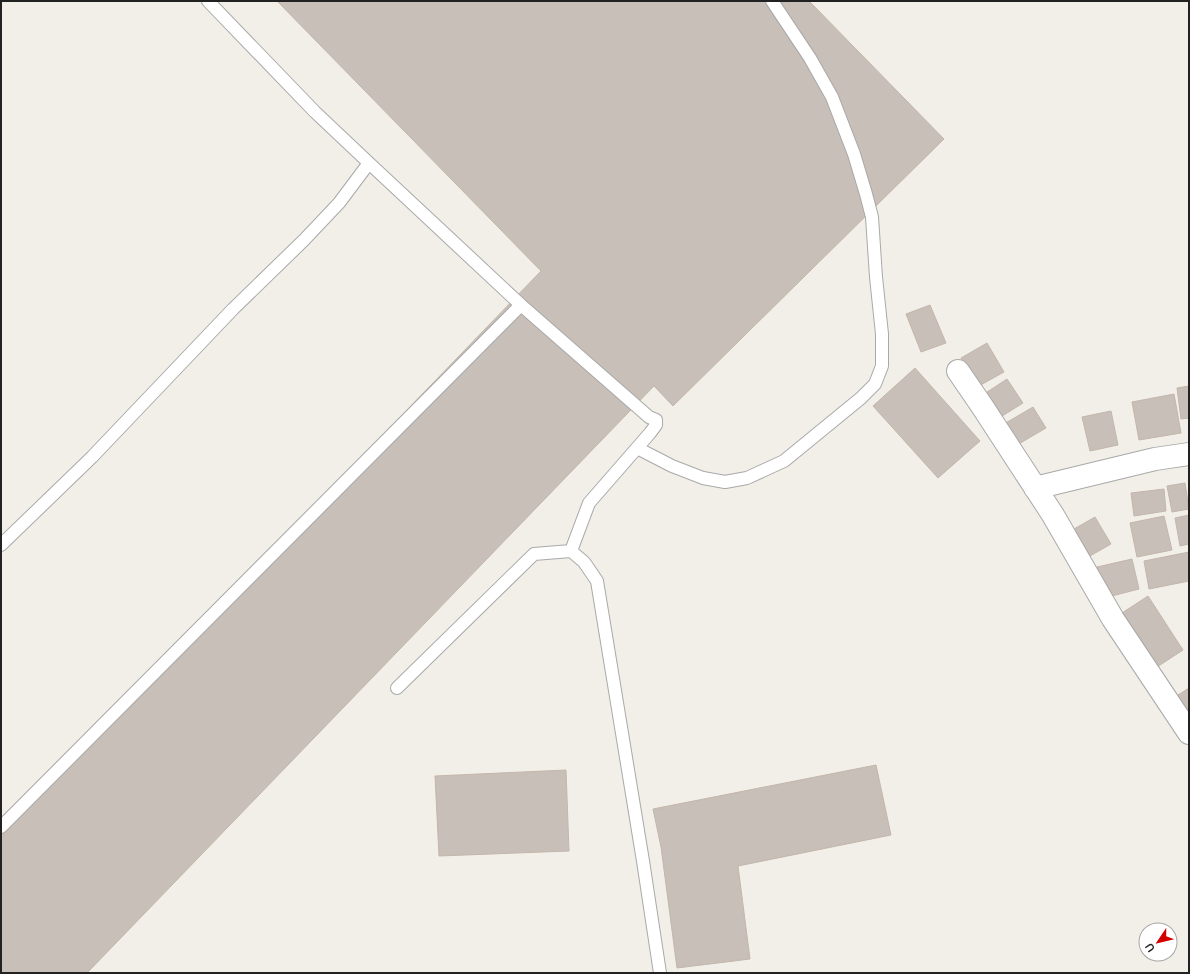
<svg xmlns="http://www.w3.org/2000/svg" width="1190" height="974" font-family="Mulish,sans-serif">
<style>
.building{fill:#c7bfb8;stroke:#c4b6ab}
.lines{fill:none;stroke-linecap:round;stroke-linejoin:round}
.lane-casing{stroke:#a9a9a9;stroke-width:14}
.street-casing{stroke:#a9a9a9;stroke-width:24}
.lane{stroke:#fff;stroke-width:12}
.street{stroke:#fff;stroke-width:22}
</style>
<rect width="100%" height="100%" fill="#f2efe9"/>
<path class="building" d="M277 1H809L944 139 673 406 654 386 87 973H1V831L541 271Z
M930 305 946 343 921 352 906 314Z
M987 343 1004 372 977 387 961 358Z
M915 368 980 441 938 478 873 406Z
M1007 379 1023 403 999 418 984 394Z
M1189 386V418L1181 419 1177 388Z
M1174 394 1181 433 1139 440 1132 402Z
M1033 407 1046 428 1017 445 1004 424Z
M1111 411 1118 445 1090 451 1082 417Z
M1185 483 1189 509 1172 512 1167 486Z
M1164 489 1166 511 1134 516 1131 493Z
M1189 515V544L1180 546 1175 518Z
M1164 516 1172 550 1137 557 1130 523Z
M1095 517 1111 544 1090 556 1074 529Z
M1189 552V581L1149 589 1144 561Z
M1132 559 1139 589 1104 598 1097 567Z
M1148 596 1183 650 1157 667 1122 613Z
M1189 688V712L1178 695Z
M876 765 891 835 738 866 750 959 677 968 661 847 653 809Z
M566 770 569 851 439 856 435 776Z"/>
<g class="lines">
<g class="lane-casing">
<path id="lane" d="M208 1 315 112 369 163 521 305 649 417 656 420V425L650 433 589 503 571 551 584 562 597 581 643 861 660 973
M637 448 672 466 703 478 725 482 747 478 784 461 861 398 875 384 882 366V334L876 277 872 217 866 194 854 154 832 97 810 58 772 1
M1 545 92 457 233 309 304 240 339 203 369 163
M397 688 534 554 571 551
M1 827 521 305"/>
</g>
<g class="street-casing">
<path id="street" d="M958 371 982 406 1053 515 1113 619 1189 733
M1035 488 1155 459 1189 454"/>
</g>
<use href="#lane" class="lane"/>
<use href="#street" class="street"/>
</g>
<rect width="1190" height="974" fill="none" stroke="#222222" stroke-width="4"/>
<g transform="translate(1158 942) rotate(235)"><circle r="19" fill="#ffffff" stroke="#a7a7a7"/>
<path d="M0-3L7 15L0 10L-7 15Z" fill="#d40000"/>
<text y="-6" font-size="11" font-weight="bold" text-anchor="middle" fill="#222222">U</text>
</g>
</svg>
